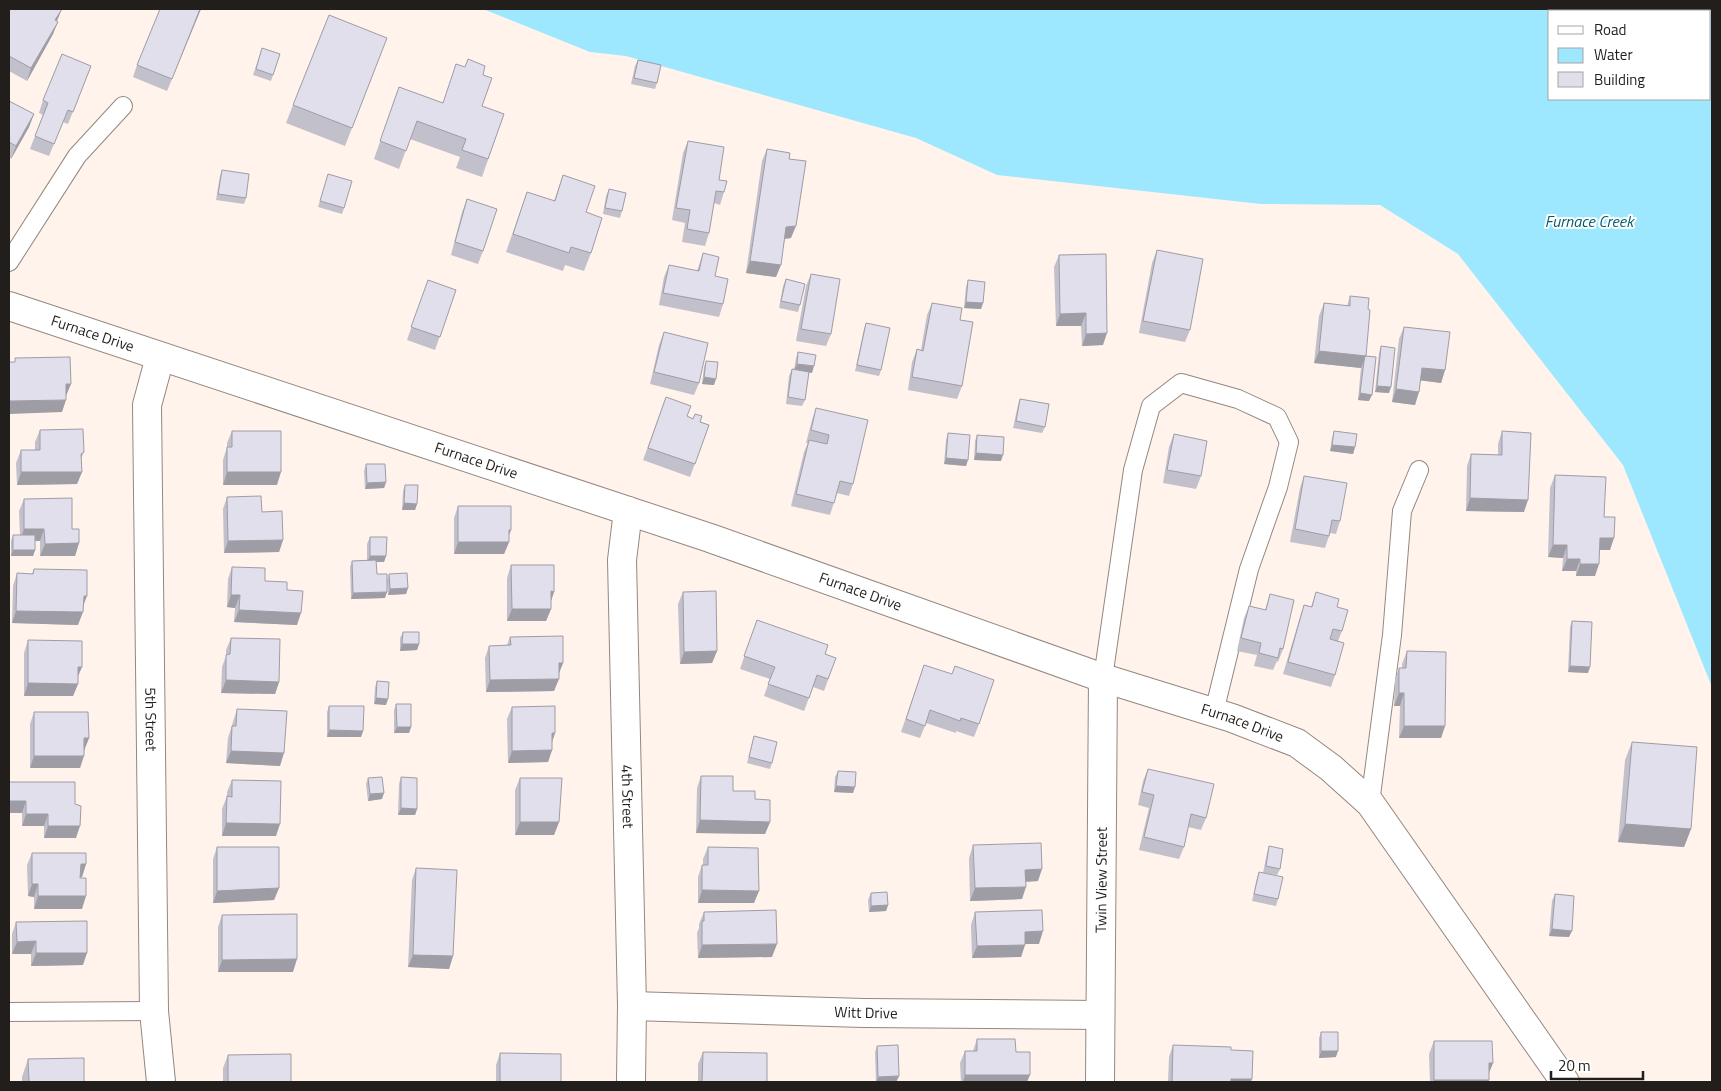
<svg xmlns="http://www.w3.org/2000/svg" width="1721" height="1091" font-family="'Titillium Web',sans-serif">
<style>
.water{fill:#9de8fe;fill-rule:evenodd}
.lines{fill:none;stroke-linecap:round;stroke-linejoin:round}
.service-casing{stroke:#938880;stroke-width:20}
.minor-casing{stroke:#938880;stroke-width:30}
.service{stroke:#fff;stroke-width:18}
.minor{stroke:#fff;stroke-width:28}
.wall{fill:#c2c0cb}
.shaded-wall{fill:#9e9ca5}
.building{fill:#e1dfec;stroke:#9e9ca5}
.labels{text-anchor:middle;stroke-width:4;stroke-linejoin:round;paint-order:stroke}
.street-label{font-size:15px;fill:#221e1b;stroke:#fff}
.water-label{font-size:16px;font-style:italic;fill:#005b6e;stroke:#fff}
</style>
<rect width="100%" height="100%" fill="#fff3eb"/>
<path class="water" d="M483 9H1712V687L1623 465 1458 254 1380 205 1261 204 997 175 916 138 626 56 590 52ZM1550 11H1710V99H1550Z"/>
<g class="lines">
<g class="service-casing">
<path id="service" d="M9 262 77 156 123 106
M1103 678 1133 470 1151 406 1181 383 1238 399 1277 417 1289 442 1278 487 1249 569 1214 712
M1370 803 1392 635 1402 511 1419 470
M9 1012 154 1011"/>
</g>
<g class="minor-casing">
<g id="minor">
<path id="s1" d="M9 306 710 538 1103 678 1232 718 1297 743 1331 768 1370 803 1565 1082"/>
<path id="s2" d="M160 357 147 405 154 1011 161 1082"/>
<path id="s3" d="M628 511 622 560 632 1006 631 1082"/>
<path id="s4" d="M632 1006 864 1013 1100 1015"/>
<path id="s5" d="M1100 1082 1103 678"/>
</g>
</g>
<use href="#service" class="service"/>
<use href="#minor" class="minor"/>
</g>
<path class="wall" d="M9 9 57 21 53 34 27 81 9 71Z
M201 9 167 91 133 77 137 65Z
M262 48 280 54 271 81 253 75Z
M380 56 345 146 286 123 293 105Z
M638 60 657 83 655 89 631 84 635 66Z
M91 66 68 124 63 122 49 156 30 149 43 115 39 113 43 100Z
M483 75 482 106 504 114 482 177 456 168 460 157 410 139 399 169 374 159 399 87 443 103Z
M9 101 34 114 29 127 11 159 9 157Z
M688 141 719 180 724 192 720 205 714 203 709 233 705 246 682 242 685 223 672 220 683 153Z
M767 149 789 159 791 238 785 239 776 277 746 273 762 161Z
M222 170 246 198 244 204 216 200 220 176Z
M328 174 344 208 342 214 318 207Z
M563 175 586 212 591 253 584 271 565 265 563 271 506 252 527 192 554 201Z
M609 189 622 211 620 218 603 214 606 196Z
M467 199 483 251 478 264 451 255 462 212Z
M1157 250 1190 330 1185 342 1139 333 1152 263Z
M703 253 715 276 723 304 719 317 659 305 664 277 669 265 697 271Z
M1059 255 1103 345 1082 346 1081 326H1056L1054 267Z
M811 274 831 334 826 346 796 341 806 286Z
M786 279 800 305 798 312 779 308 783 286Z
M428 280 456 290 435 350 407 340Z
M968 280 983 303 981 309 964 308 966 287Z
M1350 296 1368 309 1365 356 1369 401 1358 400 1361 367V368L1314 363 1319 316 1324 303 1347 306Z
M932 303 960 320 962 386 957 399 908 390 912 362 917 349 921 350 927 315Z
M866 323 881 370 879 376 855 371 864 329Z
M1404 327 1445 370 1441 383 1421 380 1415 405 1392 402 1399 339Z
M664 332 699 383 694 395 650 384 659 345Z
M1381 346 1389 393 1375 392 1379 353Z
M798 352 812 373 809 372 805 400 802 406 786 404 789 376 792 369 794 370 796 358Z
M706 361 714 385 702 384 704 367Z
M666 397 687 416 709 425 690 477 643 460Z
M1020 399 1045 427 1042 433 1013 428 1018 405Z
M816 408 853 484 849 496 837 493 830 515 791 506 804 452 808 443H806L812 420Z
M40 430 84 452 81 459 82 472 77 484 17 485 16 463 21 450H35V442Z
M232 431 277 485H223V460L227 447V443Z
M1334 431 1355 447 1353 454 1330 451 1332 438Z
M1502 431 1524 512 1466 511 1467 466 1471 454 1498 455V444Z
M948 433 966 466 944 464 946 440Z
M1174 434 1201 476 1196 489 1163 483 1169 447Z
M977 435 1001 461 974 460 975 441Z
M366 464 386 482 384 488 365 489 364 471Z
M1555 475 1604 517 1610 550H1600L1595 576H1576V571H1562L1563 558 1548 557 1550 488Z
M1304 476 1340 521 1336 534 1330 533 1325 548 1290 542 1300 488Z
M405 485 417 504 415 510H402L403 491Z
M227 497 262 512 283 540 279 552 224 553 223 509Z
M24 499 79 543 75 556H40V541H35V550L33 556H11V541L13 535H20L19 511Z
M458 506 511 530 509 535V542L504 554H454V518Z
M370 537 386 556 384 562H376L377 574 385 598 351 599 350 567 352 561 367 560V544Z
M511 565 554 592 551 601V609L546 621H507V578Z
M232 567 287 590 297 625 234 622 235 608 227 607 228 579Z
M34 569 78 625 12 623 13 586 17 573 32 574Z
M389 574 408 588 406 594 388 595 387 580Z
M683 592 717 651 712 663 680 664 678 604Z
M1316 592 1337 607 1342 631 1338 641 1335 675 1331 687 1283 674 1300 617 1304 605 1311 607Z
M1270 594 1283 649 1278 662 1277 661 1273 670 1254 666 1257 655 1237 651 1244 618 1249 606 1265 610Z
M757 620 825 654 836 658 824 691 813 687 804 711 764 696 770 679 740 669Z
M1572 621 1588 673 1568 672 1570 627Z
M403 632 419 644 417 650 400 651V638Z
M510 637 563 663 559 674 554 691 486 692 485 658 489 646 507 645Z
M231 638 279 682 275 694 221 693 222 667 226 656V650Z
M28 640 78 678V684L73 696H24V653Z
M1407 651 1445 726 1441 738H1399L1400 706H1394L1395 680 1399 668H1402V664Z
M924 665 979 724 974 737 956 731V733L926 723 920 738 901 732Z
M377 681 386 705 374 704 375 687Z
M396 704 411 727 409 733H394V710Z
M329 706 363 731 361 737H327V712Z
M512 707 555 733 552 742V750L548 762 508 763 507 719Z
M237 709 280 766 226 763 228 738Z
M34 712 89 738 84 750 80 768H30V724Z
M754 736 772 763 770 769 747 763Z
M1632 742 1691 829 1684 847 1618 842 1625 760Z
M1148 769 1206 818 1201 830 1188 827 1184 847 1179 859 1139 850 1149 808 1138 805 1143 781Z
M838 771 853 793 834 792 835 777Z
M701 776 733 791 755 799 770 822 765 834 696 833 697 788Z
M401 777 417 809 415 815H398L399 784Z
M368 778 382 799 368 801 366 784Z
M520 778 559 822 554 835H515V790Z
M232 780 276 836H222V809L227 796V792Z
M9 782 75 804 76 838H44V826H22V813H9Z
M973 845 1038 881 1026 882 1022 899 970 901 969 858Z
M1269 846 1280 869 1277 875 1263 873 1267 853Z
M217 847 279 888 274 900 213 903V859Z
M708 847 754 903H698V877L702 865H703V859Z
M32 853 86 864 82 877H80L82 909H34V897L28 896 27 865Z
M416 868 453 956 449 969 408 967 412 880Z
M1259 872 1278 899 1276 906 1252 901 1257 878Z
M871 893 888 905 886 911 869 912 868 900Z
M1555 894 1569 937 1549 936 1552 901Z
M704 912 772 957 698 958 697 933 699 928V924Z
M975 912 1039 944H1025L1021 957 972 958 971 925Z
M222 915 293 972H218V927Z
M16 922 83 965 31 966V954H12V934Z
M1321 1032 1336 1057 1319 1058V1038Z
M977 1039 1016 1052 1027 1082H961L960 1063 965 1051H973Z
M1434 1041 1493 1063 1489 1073 1488 1082H1430L1429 1054Z
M1173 1045 1251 1082H1168L1169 1057Z
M877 1046 899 1076 896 1082H876L875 1052Z
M703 1052 767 1082H698V1064Z
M500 1053 561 1082H496V1065Z
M228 1055 291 1082H223V1068Z
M28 1059 84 1082H22V1077Z"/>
<path class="shaded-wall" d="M62 9 57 21 55 20Z
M200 9H201L167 91 172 79Z
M58 22 53 34 27 81 31 68Z
M34 114 29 127 11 159 16 146Z
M796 226 791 238 782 239 786 227Z
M750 261 781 265 776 277 746 273Z
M966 302 983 303 981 309 964 308Z
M1086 313 1081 326H1056L1060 314Z
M1107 333 1103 345 1082 346 1086 334Z
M1319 351 1366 356 1361 368 1314 363Z
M797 364 814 366 812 373 794 370Z
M1422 368 1445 370 1441 383 1417 380Z
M704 377 716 379 714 385 702 384Z
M66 384H71L66 396Z
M1377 386 1391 387 1389 393 1375 392Z
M1396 389 1419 392 1415 405 1392 402Z
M1360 393 1372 395 1369 401 1358 400Z
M66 400 62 412 9 414V401Z
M1332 445 1355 447 1353 454 1330 451Z
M976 453 1003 455 1001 461 974 460Z
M946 458 968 460 966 466 944 464Z
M21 472H82L77 484 17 485Z
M227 472H281L277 485H223Z
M386 482 384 488 365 489 367 483Z
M1470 498 1528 500 1524 512 1466 511Z
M404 503 417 504 415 510H402Z
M24 529H44L40 541H20Z
M511 530 506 542H509L504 554H454L458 542Z
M1600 538H1614L1610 550H1596Z
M283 540 279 552 224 553 228 541Z
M79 543 75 556H40L45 544Z
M1553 545H1567L1563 558 1548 557Z
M13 550H35L33 556H11Z
M370 556H386L384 562H367Z
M1567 559H1580L1576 571H1562Z
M1580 564H1599L1595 576H1576Z
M408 588 406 594 388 595 390 589Z
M551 591 554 592 550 604Z
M387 592 385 598 351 599 353 593Z
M231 595H240L235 608 227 607Z
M84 596H87L82 609Z
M512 609H551L546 621H507Z
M239 610 301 613 297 625 234 622Z
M16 611 83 612 78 625 12 623Z
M402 644H419L417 650 400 651Z
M717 651 712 663 680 664 684 652Z
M559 663H563L558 675Z
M1570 666 1590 667 1588 673 1568 672Z
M78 667H82L77 679Z
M559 679 554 691 486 692 490 680Z
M226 680 279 682 275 694 221 693Z
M28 683 78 684 73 696H24Z
M1399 693H1404L1400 706H1394Z
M376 698 388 699 386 705 374 704Z
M1404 726H1445L1441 738H1399Z
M397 727H411L409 733H394Z
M329 730 363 731 361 737H327Z
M552 733H555L551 745Z
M84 738H89L84 751Z
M552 750 548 762 508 763 512 751Z
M231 751 284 753 280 766 226 763Z
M34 756H84L80 768H30Z
M836 786 855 787 853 793 834 792Z
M384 793 382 799 368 801 370 794Z
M9 801H26L22 813H9Z
M401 808 417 809 415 815H398Z
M26 814H48L44 826H22Z
M700 820 770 822 765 834 696 833Z
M520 822H559L554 835H515Z
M226 823 280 824 276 836H222Z
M1625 824 1691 829 1684 847 1618 842Z
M48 826H80L76 838H44Z
M81 864H86L82 877H76Z
M1042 869 1038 881 1021 882 1025 870Z
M32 884H38L34 897 28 896Z
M1026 887 1022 899 970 901 975 888Z
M279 888 274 900 213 903 217 891Z
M702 890 759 891 754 903H698Z
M38 896H86L82 909H34Z
M888 905 886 911 869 912 871 906Z
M1552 929 1572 931 1569 937 1549 936Z
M1043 931 1039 944H1021L1025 932Z
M36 941 31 954H12L17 942Z
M777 944 772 957 698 958 702 945Z
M1025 945 1021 957 972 958 977 946Z
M36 953H87L83 965 31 966Z
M413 955 453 956 449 969 408 967Z
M297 959 293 972H218L222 960Z
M1321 1051H1338L1336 1057 1319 1058Z
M1489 1063H1493L1488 1075Z
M965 1075H1030L1027 1082H963Z
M899 1076 896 1082H876L878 1077Z
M1231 1079H1252L1251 1082H1229Z
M1434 1080H1489L1488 1082H1433Z"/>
<path class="building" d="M9 9H62L55 20 58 22 31 68 9 56Z
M160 9H200L172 79 137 65Z
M329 15 387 38 352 128 293 105Z
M262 48 280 54 273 75 256 69Z
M62 54 91 66 73 112 68 110 54 144 35 136 48 103 43 100Z
M468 59 485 66 483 75 492 78 482 106 504 114 488 159 462 150 466 139 417 121 406 151 380 141 399 87 443 103 456 64 465 67Z
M638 60 661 65 657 83 634 78Z
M9 101 34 114 16 146 9 142Z
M688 141 724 147 719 180 727 181 724 192 716 191 709 233 687 229 690 210 676 208Z
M767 149 790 153 789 159 806 161 796 226 786 227 781 265 750 261Z
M222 170 249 174 246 198 218 194Z
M328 174 352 181 344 208 320 201Z
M563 175 595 186 586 212 602 218 591 253 571 247 569 253 513 234 527 192 555 201Z
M609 189 626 193 622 211 605 208Z
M467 199 497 209 483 251 455 242Z
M1157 250 1203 259 1190 330 1143 321Z
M703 253 719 257 715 276 728 279 723 304 663 293 669 265 699 271Z
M1106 254 1107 333 1086 334V313L1060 314 1059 255Z
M811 274 840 279 831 334 801 329Z
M786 279 805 284 800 305 781 301Z
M428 280 456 290 440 337 411 327Z
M968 280 985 282 983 303 966 302Z
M1350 296 1369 298 1368 309 1370 310 1366 356 1319 351 1324 303 1350 306Z
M932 303 962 308 960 320 973 322 962 386 912 377 917 349 923 351Z
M866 323 890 328 881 370 857 365Z
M1404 327 1450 332 1445 370 1422 368 1419 392 1396 389Z
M664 332 708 343 699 383 654 372Z
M1381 346 1395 348 1391 387 1377 386Z
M798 352 816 355 814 366 797 364Z
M1365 356 1376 357 1372 395 1360 393 1364 361Z
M70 357 71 384H66V400L9 401V362H15V358Z
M706 361 718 362 716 379 704 377Z
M792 369 809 372 805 400 788 397Z
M666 397 691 406 687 416 693 419 695 414 702 416 700 422 709 425 695 464 648 448Z
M1020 399 1049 404 1045 427 1016 421Z
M816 408 868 420 853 484 840 481 834 503 796 494 809 440 827 444 829 435 811 430Z
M83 429 84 452 81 454 82 472H21V450H40V430Z
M232 431H281V472H227V447H232Z
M1334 431 1357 434 1355 447 1332 445Z
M1502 431 1531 433 1528 500 1470 498 1471 454 1502 455Z
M948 433 970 435 968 460 946 458Z
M1174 434 1207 441 1201 476 1167 470Z
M977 435 1004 437 1003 455 976 453Z
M366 464H385L386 482 367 483Z
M1555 475 1606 477 1604 517H1615L1614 538H1600L1599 564H1580V559H1567V545H1553Z
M1304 476 1347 483 1340 521 1332 520 1329 536 1295 529Z
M405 485H418L417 504 404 503Z
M261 496 262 512 282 511 283 540 228 541 227 497Z
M72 498V529H79V543L45 544 44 529H24V499Z
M458 506H511V530H509V542H458Z
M13 535H35V550H13Z
M370 537H387L386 556H370Z
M376 560 377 574H387V592L353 593 352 561Z
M511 565H554V592L551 591V609H512Z
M232 567 265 568V581L287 582V590L303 591 301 613 239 610 240 595H231Z
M34 569 87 570V596H84L83 612 16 611 17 573 33 574Z
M407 573 408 588 390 589 389 574Z
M716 591 717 651 684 652 683 592Z
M1316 592 1339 599 1337 607 1348 610 1342 631 1333 629 1330 639 1344 643 1335 675 1288 662 1304 605 1312 607Z
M1270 594 1294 600 1283 649 1280 648 1278 658 1259 653 1261 643 1241 638 1249 606 1266 610Z
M757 620 828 645 825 654 836 658 828 679 817 675 809 698 768 684 775 667 744 656Z
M1572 621 1592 622 1590 667 1570 666Z
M403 632H419V644H402Z
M563 636V663H559V679L490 680 489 646 511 645 510 637Z
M231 638 280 639 279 682 226 680V655L230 654Z
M28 640 82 641V667H78V684L28 683Z
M1407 651 1446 652 1445 726H1404V693H1399V668H1406Z
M924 665 952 674 955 666 994 680 979 724 961 718 960 721 930 710 925 726 906 719Z
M377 681 389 682 388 699 376 698Z
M396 704H411V727H397Z
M329 706H364L363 731 329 730Z
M555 706V733H552V750L512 751V707Z
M237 709 287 711 284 753 231 751 232 726H236Z
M34 712H88L89 738H84V756H34Z
M754 736 777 742 772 763 749 757Z
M1632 742 1697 747 1691 829 1625 824Z
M1148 769 1214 784 1206 818 1191 814 1184 847 1144 837 1154 795 1142 792Z
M838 771 856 772 855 787 836 786Z
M701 776H733V791H755V799L770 800V822L700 820Z
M382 777 384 793 370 794 368 778Z
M401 777 417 778V809L401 808Z
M520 778H562L559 822H520Z
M232 780 281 781 280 824 226 823 227 796 232 797Z
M9 782H75V804L81 806 80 826H48V814H26V801H9Z
M1041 843 1042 869 1025 870 1026 887 975 888 973 845Z
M1269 846 1283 849 1280 869 1266 866Z
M217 847H279V888L217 891Z
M708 847 758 848 759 891 702 890V865H708Z
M32 853H86V864H81L80 878H86V896H38V884H32Z
M416 868 457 870 453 956 413 955Z
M1259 872 1283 877 1278 899 1254 894Z
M887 892 888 905 871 906V893Z
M1555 894 1574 896 1572 931 1552 929Z
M776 910 777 944 702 945V921H704V912Z
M1042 910 1043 931 1025 932V945L977 946 975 912Z
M297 914V959L222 960V915Z
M87 921V953H36V941L17 942 16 922Z
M1321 1032H1338V1051H1321Z
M977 1039H1015L1016 1052H1030V1075H965V1051H977Z
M1434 1041H1492L1493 1063H1489V1080H1434Z
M898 1045 899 1076 878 1077 877 1046Z
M1173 1045 1231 1047V1050L1253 1051 1252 1079H1231V1082H1172Z
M703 1052 767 1053V1082H702Z
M500 1053 561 1054V1082H500Z
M291 1054V1082H228V1055Z
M84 1058V1082H29L28 1059Z"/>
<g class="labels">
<g class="street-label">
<text dy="5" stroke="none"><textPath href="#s1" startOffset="88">Furnace Drive</textPath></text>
<text dy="5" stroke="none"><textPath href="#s1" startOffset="492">Furnace Drive</textPath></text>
<text dy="5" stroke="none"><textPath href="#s1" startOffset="898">Furnace Drive</textPath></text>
<text dy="5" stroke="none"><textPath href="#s2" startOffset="364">5th Street</textPath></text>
<text dy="5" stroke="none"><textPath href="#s1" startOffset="1302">Furnace Drive</textPath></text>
<text dy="5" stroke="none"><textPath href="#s3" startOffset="286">4th Street</textPath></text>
<text dy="5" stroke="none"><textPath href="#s5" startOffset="202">Twin View Street</textPath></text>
<text dy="5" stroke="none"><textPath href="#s4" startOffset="234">Witt Drive</textPath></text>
</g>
<g class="water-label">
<text x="1589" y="227">Furnace Creek</text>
</g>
</g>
<rect width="1721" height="1091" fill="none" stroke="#221e1b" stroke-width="20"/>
<rect x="1548" y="10" width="162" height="90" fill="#ffffff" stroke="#a7a5a4"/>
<rect x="1558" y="26" width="25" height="8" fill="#ffffff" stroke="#a7a5a4"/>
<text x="1594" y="35" font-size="15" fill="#221e1b">Road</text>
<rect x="1558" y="48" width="25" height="15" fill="#9de8fe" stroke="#a7a5a4"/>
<text x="1594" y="60" font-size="15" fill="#221e1b">Water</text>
<rect x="1558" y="72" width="25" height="15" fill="#e1dfec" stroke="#a7a5a4"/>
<text x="1594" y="85" font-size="15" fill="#221e1b">Building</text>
<path d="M1551 1071v8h92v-8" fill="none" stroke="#221e1b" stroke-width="2.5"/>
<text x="1558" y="1071" font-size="15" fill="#221e1b" stroke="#ffffff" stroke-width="4" paint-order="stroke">20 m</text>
</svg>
